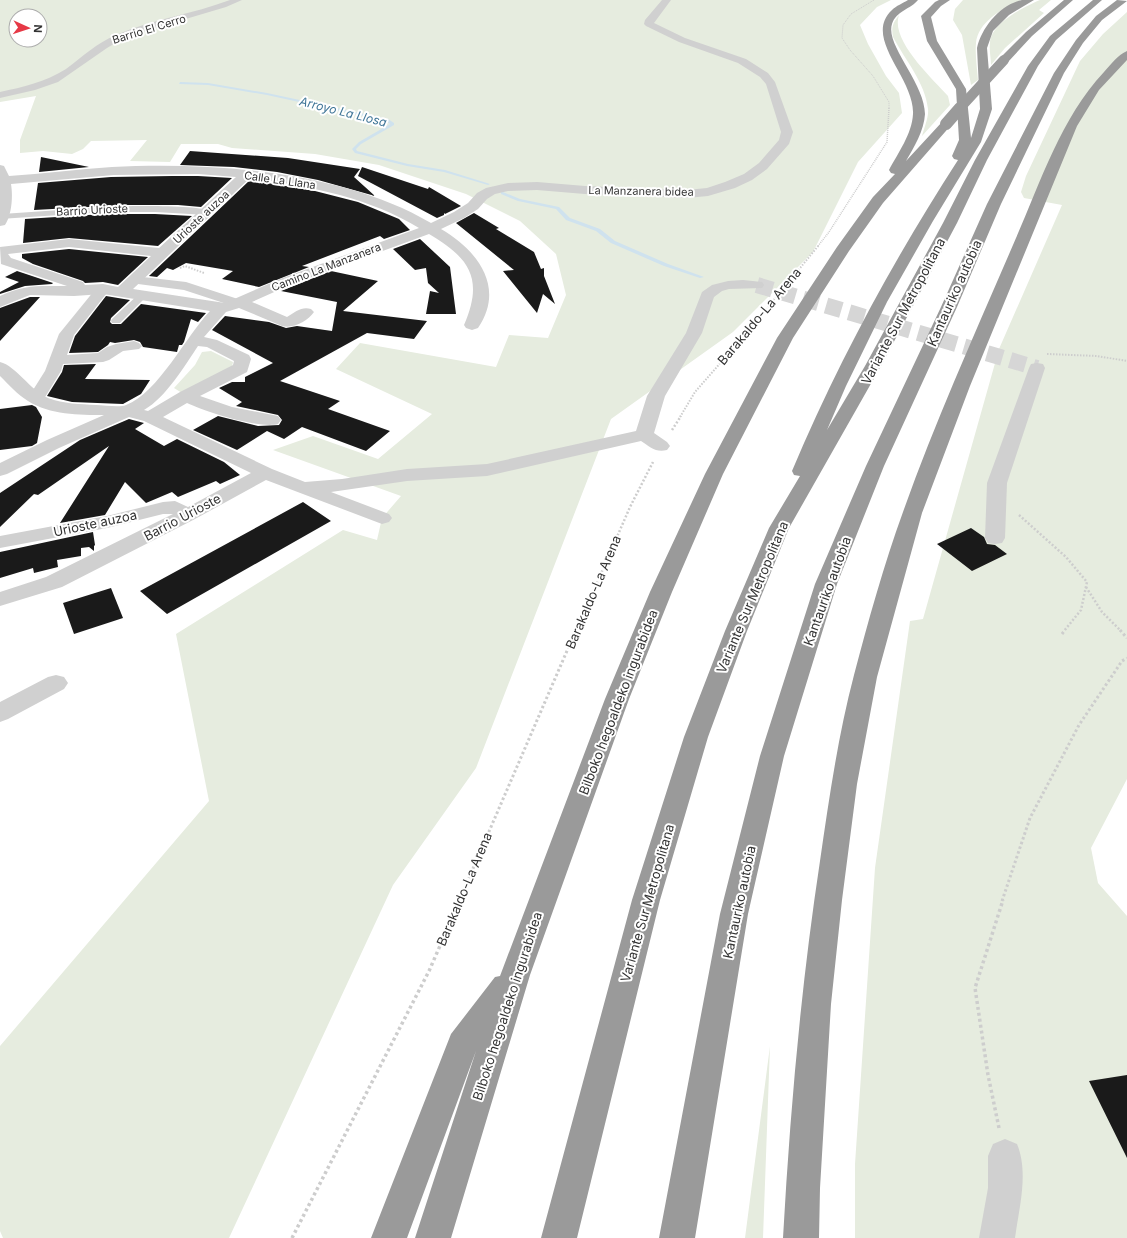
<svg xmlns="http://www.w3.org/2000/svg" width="1127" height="1238" font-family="Inter,sans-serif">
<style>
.green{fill:#e6ecdf;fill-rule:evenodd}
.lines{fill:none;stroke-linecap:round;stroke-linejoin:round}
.stream{fill:#cfe2ee;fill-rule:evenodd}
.building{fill:#1a1a1a}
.minor-tunnel{stroke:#d6d6d6;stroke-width:16;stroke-dasharray:16 8;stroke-linecap:butt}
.path-far5{stroke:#cdcdcd;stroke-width:1;stroke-dasharray:1 1;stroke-linecap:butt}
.path-far4{stroke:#cdcdcd;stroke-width:1.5;stroke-dasharray:1 1;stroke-linecap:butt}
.path-far3{stroke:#cdcdcd;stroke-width:2;stroke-dasharray:1.5 1.5;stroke-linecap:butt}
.path-far2{stroke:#cdcdcd;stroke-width:2.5;stroke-dasharray:2 2;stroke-linecap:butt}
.path-far1{stroke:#cdcdcd;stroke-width:3;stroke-dasharray:2.5 2.5;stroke-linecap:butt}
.path{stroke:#cdcdcd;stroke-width:3.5;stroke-dasharray:3 3;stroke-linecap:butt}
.service{fill:#d0d0d0;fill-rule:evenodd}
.pedestrian{fill:#d0d0d0;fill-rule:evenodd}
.minor{fill:#d0d0d0;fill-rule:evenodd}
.motorway{fill:#9a9a9a;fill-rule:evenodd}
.motorway-bridge-far1{stroke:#9a9a9a;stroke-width:10}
.motorway-bridge{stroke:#9a9a9a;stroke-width:12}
.labels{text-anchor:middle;stroke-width:4;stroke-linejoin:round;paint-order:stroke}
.far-street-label{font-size:11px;fill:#333;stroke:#fff}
.far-water-label{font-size:12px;font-style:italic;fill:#3f7597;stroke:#fff}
.street-label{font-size:13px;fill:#333;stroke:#fff}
</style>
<rect width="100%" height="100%" fill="#fff"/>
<path class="green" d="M0 0H891L877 7 860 25 868 44 886 76 899 93 902 113 858 162 813 252 733 332 611 419 476 768 393 885 229 1238H3L0 1231V1046L209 801 176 634 343 530 377 540 382 518 401 496 273 450 313 436 378 459 432 414 336 369 360 343 496 367 509 335 548 338 566 295 556 254 520 221 466 194 379 165 315 154 232 148 218 144H181L170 162 130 161 147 140 91 141 83 149 72 154 43 151 20 153V140L36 96 0 102ZM16 16H40V40H16Z
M963 0H1021C1004 8 978 21 976 43 975 55 977 68 978 80L971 85 962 35 953 20 955 9Z
M1040 0H1051L1039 10 1044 13 1005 48 991 65C991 58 989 50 990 43 991 23 1024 7 1040 0Z
M1127 12V779L1091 848 1098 883 1127 916V1238H855V1164L875 868 910 621 923 619 999 349 1062 205 1024 198 1021 192 1026 176 1080 61 1103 34Z
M899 15C890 40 932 78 948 96L950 105 922 136C924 128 929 117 928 109 925 82 905 60 893 37 891 27 893 23 899 15Z
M211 351 233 362 232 367 182 393 174 388 195 365 202 352Z
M770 1046 763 1238H745Z"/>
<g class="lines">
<path class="stream" d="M180 82 208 83 267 93 388 119 394 123V125L361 144 356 149 357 151 408 164 445 170 490 184 488 185 444 172 407 166 355 153 352 149 359 142 390 124 386 121 267 95 208 85 179 84Z
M501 192H503L520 199 559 207 570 218 600 229 615 241 668 264 704 277 700 278 664 266 611 243 596 231 566 220 556 209 518 201 501 194Z"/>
</g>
<path class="building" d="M190 151 288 158 360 169 354 177 375 196 318 180 277 172 234 167 180 165Z
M41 157 89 167 39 172Z
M362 167 428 189 429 187 461 206 445 214 444 213V215L437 218 358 176Z
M172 176H198L232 178 201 207 178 205H126L34 210 38 183 111 177Z
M250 180 315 191 358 202 399 219 410 230 384 239 380 236 302 266 309 267 259 287 222 279 233 271 186 263 173 270 167 268 157 277 149 276Z
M474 213 499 228 496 229 534 252 541 269 544 268V276L555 304 543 294 537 313 503 271 514 270 456 223Z
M104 214H155L192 216 158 246 69 238 23 243 25 219Z
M420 239 450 267 456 314H426L430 291 439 293 428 283 426 268 415 270 393 249Z
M69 249 148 257 118 285 103 282 85 283 83 281 33 264 22 258V254Z
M17 271 53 283 52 284 25 286 0 294V292L19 282 5 277Z
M331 271 378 281 343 311 427 321 414 339 367 333 280 381 340 401 328 409 390 431 366 451 302 427 284 439 267 431 237 450 193 430 218 416 258 426 279 425 282 420 278 415 236 406 242 402 219 388 232 382H245V377L273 363 212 330 225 316 269 322 286 328 297 326 332 331 337 302 281 291Z
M106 296 130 300 111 318 110 322 112 324H121L141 304 206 313 198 322 191 319 184 342 182 345H179L177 352 143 347 140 342 134 340 115 343 110 342 108 345 98 352 69 353 75 336Z
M30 297H40L0 341V308Z
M96 364 85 379 150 380 141 394 123 404 72 402 47 396 62 372 64 365Z
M32 405 36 407 42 417 37 443 32 446 0 450V409Z
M129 419 144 423 135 429 164 446 177 439 224 462 240 475 220 484 216 481 178 497 172 492 146 503 125 482 105 515 60 523 109 446 38 495 34 494 0 527V493L80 440Z
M303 502 331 521 167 614 140 591Z
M971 528 984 537 987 544 995 545 1007 554 972 571 937 544Z
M93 532 95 545 94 546V551L89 547 81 548V556L57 560 58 567 34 573 33 568 0 578V552Z
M111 588 123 618 74 634 63 603Z
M1127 1075V1158L1089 1081Z"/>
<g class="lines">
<path class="minor-tunnel" d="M757 285 1037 368"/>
<path class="path-far5" d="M874 0 851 14 843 25 842 38 850 50 873 76 889 102V109"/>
<path class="path-far4" d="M818 246 829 232 887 142 889 108"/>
<path class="path-far3" d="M180 268 185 266 204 273
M1047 354 1097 356 1127 361
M680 417 695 392 744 336 819 245"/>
<path class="path-far2" d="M672 430 681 416
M1019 515 1066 557 1087 582 1081 610 1064 631
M1086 587 1102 612 1121 631
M576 631 630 507 653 462"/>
<path class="path-far1" d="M1120 630 1127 638
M1062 634 1065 630
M459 901 576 630
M1002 901 1030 818 1079 725 1122 661 1127 658"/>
<path class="path" d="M999 1128 988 1075 975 988 1003 900
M292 1238 429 971 460 900"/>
<path class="service" d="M104 207C120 206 203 204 211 212L207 215 155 212H104L0 219V215L2 214Z
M143 292 148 295 120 323H112L111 321 112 319 140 293Z"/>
<path class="pedestrian" d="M143 277 186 282 241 300 243 303 241 306 236 307 184 290 138 284 136 281 138 278Z
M103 285 108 286 110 289 74 335 67 355 98 353 107 347 116 344 134 341 139 343 142 346 139 349 123 351 109 360 103 362 63 364 61 371 42 402 36 403 30 402 28 398 45 371 59 334 98 286Z"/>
<path class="minor" d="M230 0H242L226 7 152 29 122 39 107 48 58 82 35 90 0 98V92C23 87 45 82 66 69 82 57 97 43 116 35 153 19 193 14 230 0Z
M662 0H671L654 23 685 38 746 59 768 73 775 82 793 132 789 144 767 169 752 180 735 188 708 196 687 198 585 194 537 190 508 191 495 194 487 199 478 209 464 218 441 229C477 250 506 287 478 328L472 330 466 328 464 325C484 279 470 258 429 234L290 285 252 302 287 317C295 312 302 306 311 309L314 312C308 321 293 329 282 326L239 308 226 312 204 337 217 340 249 355 251 359 247 372 200 396 232 407 278 416 281 420 278 424C259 429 206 412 187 403L163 417 272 469 305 482 342 479 407 469 487 464 636 431 647 396 686 333 702 292 712 285 728 281 743 280 762 282 764 285 762 288 729 289 722 291 714 297 702 333 665 396 654 433 667 442 670 446 667 450C656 453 650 447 641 441L487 476 407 481 331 492 389 514 392 518 389 522 382 524 266 480 195 519 62 587 0 606V592L46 577 173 514H163L107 528 0 548V536L107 516 163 502 175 501 188 507 251 473 144 421 129 417 59 448 7 474 0 476V463L47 440 104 415C79 415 50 415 28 401 17 394 9 385 0 376V362C16 366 30 390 48 398 64 404 80 404 96 405 105 405 119 408 126 405 158 393 186 336 210 311L103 294 74 296 30 295 0 307V296C25 284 40 286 67 286L1 264 0 247 69 239 159 248 236 177 198 174 114 175 11 184C13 196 12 214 5 225L0 226V165L4 166 9 176C43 174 78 169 112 167 213 162 343 171 431 223L454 212 468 203 477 193 486 188 508 183 537 182 585 186 687 190 707 188 725 182 744 174 759 163 779 140 781 132 766 84 760 77 738 63 679 42 646 26 644 24 645 20ZM250 178C308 186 368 197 419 228L280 279 225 303 133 289ZM69 247 151 256 118 287 103 284 85 285 83 282 11 258 8 254ZM198 346 207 347 234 361 233 365 180 392 148 411 144 410C166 397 184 367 198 346Z
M1037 363 1043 364 1045 368 1007 483 1005 538 1002 543 995 544 988 543 985 538 987 483 1029 368 1031 364Z
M56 675 64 677 68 683 64 689 8 719 0 722V702L48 677Z
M1005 1139 1017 1144C1029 1173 1019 1208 1015 1238H979L988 1188V1156L993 1144Z"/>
<path class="motorway" d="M908 0H918C911 9 896 11 892 24 885 45 925 83 925 114 924 131 914 147 906 161L942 122H950L952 124 883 203 849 251 793 338 723 474 672 592 629 699 530 975 451 1238H415L476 1051 407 1238H371L451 1034 495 977 500 976 605 699 650 592 705 474 777 338 837 247 873 197 895 174 891 173 889 170C898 153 912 134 913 114 915 78 862 38 892 10 896 6 903 3 908 0Z
M939 0H950L941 6 931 17 937 41 966 89 971 138 980 109 977 48C982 27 1000 5 1022 0 1026 0 1031 0 1034 0L1009 15 993 31 987 48 992 109 981 142 933 221 887 302 846 386 827 430 865 366 943 223 975 160 1028 66 1050 36 1093 0H1102L1056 40 1038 66 987 160 957 223 881 366 789 528 747 631 708 737 660 900 577 1238H541L632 900 684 737 725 631 769 528 800 476 794 475 792 471C838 362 894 259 958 160L954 159 952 156 959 140 956 89 927 41 921 16 935 2Z
M1064 0H1073L1032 36 1008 62H1000L999 60 1000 58 1026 32Z
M1117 0 1127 1 1102 20 1083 43 1064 73 1001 204 957 307 884 466 837 584 784 756 748 914 695 1238H659L720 914 760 756 815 584 866 466 941 307 987 204 1054 73 1076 40 1096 16Z
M1127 51V60L1099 90 1077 126 970 386 922 513 877 677 857 784 842 900 831 1004 820 1188 819 1238H783C790 1112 801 986 820 861 829 799 838 736 854 675 868 622 884 564 903 512 936 419 977 329 1016 238 1041 181 1061 118 1104 72 1111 64 1118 55 1127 51Z"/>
<path class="motorway-bridge-far1" d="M959 109 1004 60"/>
<path class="motorway-bridge" d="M946 124 960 108"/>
</g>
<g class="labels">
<g class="far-street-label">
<text transform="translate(149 29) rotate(-17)" y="4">Barrio El Cerro</text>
<text transform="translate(280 180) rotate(8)" y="4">Calle La Llana</text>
<text transform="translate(641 191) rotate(1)" y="4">La Manzanera bidea</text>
<text transform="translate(92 210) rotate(-3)" y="4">Barrio Urioste</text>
<text transform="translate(201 217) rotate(-43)" y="4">Urioste auzoa</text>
<text transform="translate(326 267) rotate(-21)" y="4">Camino La Manzanera</text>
</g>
<g class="far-water-label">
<text transform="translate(343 112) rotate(14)" y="4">Arroyo La Llosa</text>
</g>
<g class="street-label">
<text transform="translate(954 293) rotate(-66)" y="5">Kantauriko autobia</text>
<text transform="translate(903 311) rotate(-62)" y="5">Variante Sur Metropolitana</text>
<text transform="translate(759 316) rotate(-50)" y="5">Barakaldo-La Arena</text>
<text transform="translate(182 517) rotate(-28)" y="5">Barrio Urioste</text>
<text transform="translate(95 523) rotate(-12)" y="5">Urioste auzoa</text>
<text transform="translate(827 591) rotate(-70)" y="5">Kantauriko autobia</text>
<text transform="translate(593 592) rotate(-67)" y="5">Barakaldo-La Arena</text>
<text transform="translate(752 597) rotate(-67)" y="5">Variante Sur Metropolitana</text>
<text transform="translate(618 702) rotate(-69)" y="5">Bilboko hegoaldeko ingurabidea</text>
<text transform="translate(464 889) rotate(-67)" y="5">Barakaldo-La Arena</text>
<text transform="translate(739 902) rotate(-78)" y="5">Kantauriko autobia</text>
<text transform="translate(647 903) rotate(-74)" y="5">Variante Sur Metropolitana</text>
<text transform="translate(507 1006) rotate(-72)" y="5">Bilboko hegoaldeko ingurabidea</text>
</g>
</g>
<g transform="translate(28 28) rotate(93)"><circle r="19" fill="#ffffff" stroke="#adadad"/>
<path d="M0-3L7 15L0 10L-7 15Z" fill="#e63946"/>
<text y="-6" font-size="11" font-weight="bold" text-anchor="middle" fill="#333333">N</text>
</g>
</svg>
